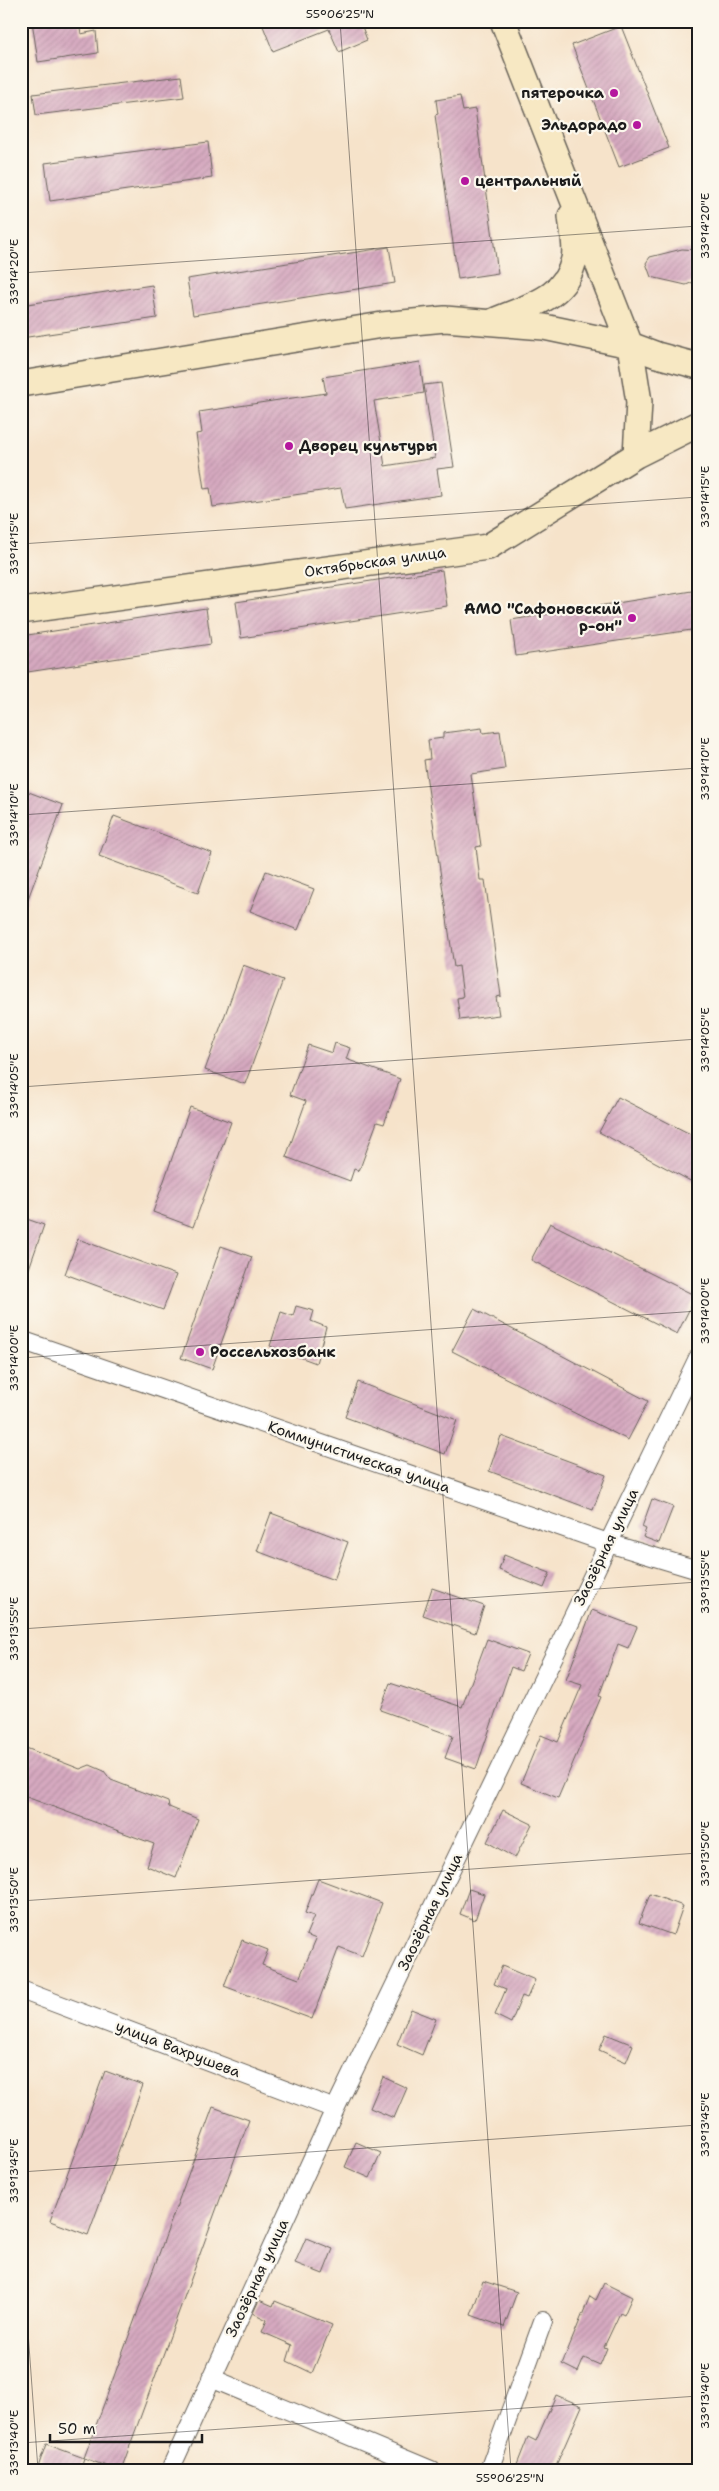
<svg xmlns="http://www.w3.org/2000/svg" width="719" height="2491" font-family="'Shantell Sans',sans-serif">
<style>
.building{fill:url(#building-hatch)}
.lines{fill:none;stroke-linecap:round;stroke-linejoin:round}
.street-casing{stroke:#686259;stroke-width:20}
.secondary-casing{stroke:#686259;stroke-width:28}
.street{stroke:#fff;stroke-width:18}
.secondary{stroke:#f7e8c3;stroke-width:25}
.ticks{fill:none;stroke:#1c1c1c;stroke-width:1;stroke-opacity:0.45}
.poi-dot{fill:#b5179e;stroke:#fbf7ec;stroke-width:2}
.labels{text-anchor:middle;stroke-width:4.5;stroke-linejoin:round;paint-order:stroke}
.poi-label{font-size:15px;font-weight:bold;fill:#1c1c1c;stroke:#fbf7ec;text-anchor:end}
.street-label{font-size:15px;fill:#1c1c1c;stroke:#fbf7ec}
.neatline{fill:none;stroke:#1c1c1c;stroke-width:2}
.ticks-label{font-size:12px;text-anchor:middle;fill:#1c1c1c}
</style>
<defs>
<pattern id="building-hatch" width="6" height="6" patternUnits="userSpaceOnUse" patternTransform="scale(1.25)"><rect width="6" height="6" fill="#d6a9c0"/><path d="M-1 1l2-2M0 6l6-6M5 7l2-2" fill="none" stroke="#b791a4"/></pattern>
</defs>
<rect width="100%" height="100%" fill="#fbf7ec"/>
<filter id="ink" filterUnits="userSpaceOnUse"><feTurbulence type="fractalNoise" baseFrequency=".02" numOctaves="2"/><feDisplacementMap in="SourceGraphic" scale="10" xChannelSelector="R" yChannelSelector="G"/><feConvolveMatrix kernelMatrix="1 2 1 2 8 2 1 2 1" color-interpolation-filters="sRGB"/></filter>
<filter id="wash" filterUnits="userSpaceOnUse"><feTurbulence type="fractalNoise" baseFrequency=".0096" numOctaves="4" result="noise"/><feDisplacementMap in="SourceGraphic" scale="20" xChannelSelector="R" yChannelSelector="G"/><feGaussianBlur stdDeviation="1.12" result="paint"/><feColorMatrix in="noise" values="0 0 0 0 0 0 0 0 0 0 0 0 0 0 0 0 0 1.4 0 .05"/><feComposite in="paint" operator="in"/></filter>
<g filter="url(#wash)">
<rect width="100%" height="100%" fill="#f6e3ca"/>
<g id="blocks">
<path class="building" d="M32 21H79L81 34 96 31 98 53 38 62Z
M261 21H360L367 40 339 52 329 29 273 51Z
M621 26 669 148 619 167 572 45Z
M181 76 184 97 36 115 33 94Z
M460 96 463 111 475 109 498 273 458 279 435 115 438 114 436 100Z
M208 142 212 178 50 201 45 163Z
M389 247 395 283 193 315 187 279Z
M682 249 698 250V280L686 285 651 277 646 263 650 257Z
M152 285 157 318 21 338V305Z
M420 362 424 393 374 401 385 466 435 458 424 385 441 383 454 467 437 469 441 495 345 509 341 488 213 507 210 488 204 489 196 434 202 433 199 412 326 393 323 377Z
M442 570 447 606 241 638 236 602Z
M698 590V629L516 656 511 620Z
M206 608 211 644 21 673V636Z
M482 728 483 733 500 731 505 769 471 774 481 846 476 847 480 880H485L501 996 496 997 499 1015 460 1020 457 998 463 997 459 966 454 967 424 760 430 759 428 740 443 738V733Z
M26 791 63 805 23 912 21 804Z
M114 816 212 853 198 893 99 856Z
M266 871 314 889 298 930 250 911Z
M243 965 283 980 245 1084 205 1070Z
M335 1043 350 1048 346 1059 400 1079 384 1124 377 1122 359 1171 354 1169 350 1181 286 1157 306 1101 290 1095 308 1045 332 1053Z
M618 1097 698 1138V1185L599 1132Z
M190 1107 231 1122 193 1227 153 1212Z
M21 1217 44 1225 24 1283H21Z
M550 1223 696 1296 677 1334 531 1260Z
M78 1239 176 1275 163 1310 65 1274Z
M221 1246 252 1257 212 1369 181 1358Z
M296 1306 314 1311 311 1321 326 1327 316 1363 270 1346 281 1312 293 1316Z
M474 1309 648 1401 628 1440 452 1351Z
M358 1382 457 1420 445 1454 345 1417Z
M501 1436 606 1475 593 1510 489 1471Z
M652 1499 673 1507 659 1543 643 1537 646 1529 642 1527Z
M271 1513 348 1542 334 1580 257 1551Z
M504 1555 550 1573 544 1588 499 1570Z
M432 1588 484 1606 475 1633 423 1615Z
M592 1610 637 1627 628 1648 618 1644 599 1696 601 1697 558 1798 521 1783 541 1735 558 1742 582 1685 566 1680Z
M487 1639 528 1654 521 1671 511 1667 476 1769 445 1758 453 1736 380 1710 390 1683 462 1707Z
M21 1746 80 1769 90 1765 104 1771 111 1780 168 1802 169 1807 198 1819 176 1878 147 1866 154 1844 21 1795Z
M503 1810 532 1824 515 1858 487 1842Z
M318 1879 382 1903 362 1956 339 1947 312 2019 224 1986 242 1940 268 1950 262 1965 299 1979 316 1939 306 1935 314 1916 305 1913Z
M469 1889 484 1894 475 1920 460 1914Z
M650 1894 683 1906 673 1935 639 1923Z
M502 1966 535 1980 527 1998 522 1996 511 2023 495 2015 506 1989 494 1984Z
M411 2009 436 2019 422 2055 397 2044Z
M606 2034 633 2045 626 2062 599 2050Z
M105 2071 143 2085 88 2235 50 2221Z
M383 2077 407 2088 394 2118 370 2108Z
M213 2107 249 2120 121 2470H117L84 2458Z
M356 2142 381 2153 370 2178 345 2167Z
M306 2238 333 2249 323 2274 295 2263Z
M483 2281 517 2292 504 2327 471 2315Z
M604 2283 632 2297 624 2315 620 2313 604 2347 607 2348 600 2365 584 2358 578 2372 562 2364 590 2296 596 2300Z
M259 2300 273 2306 275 2301 332 2325 312 2373 287 2361 292 2345 262 2332 267 2320 253 2313Z
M556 2395 582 2406 554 2470H515L528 2437 536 2441Z
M46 2444 84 2458 80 2470H37Z"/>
</g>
</g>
<g filter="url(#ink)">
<use href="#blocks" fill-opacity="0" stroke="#686259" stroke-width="1"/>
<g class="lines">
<g class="street-casing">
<path id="street" d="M21 1340 608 1543 698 1570
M21 1990 335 2109
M211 2378 431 2470
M170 2470 335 2109 698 1358
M489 2470 543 2321"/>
</g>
<g class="secondary-casing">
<path id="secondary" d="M503 21 630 345 639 402 636 455
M494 321C528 306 566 299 574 259 577 246 572 229 571 216
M21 384 382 325 445 319 544 327 630 345 657 355 698 366
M21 611 488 547 636 455 698 424"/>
</g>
<use href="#street" class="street"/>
<use href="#secondary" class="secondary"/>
</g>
</g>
<path class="ticks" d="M340 21 511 2470M21 273 698 226M21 544 698 497M21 815 698 768M21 1087 698 1039M21 1358 698 1311M21 1629 698 1582M21 1901 698 1853M21 2172 698 2125M21 2235 38 2470M21 2443 698 2396"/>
<g class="poi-dot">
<circle cx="614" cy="93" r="5"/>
<circle cx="637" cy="125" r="5"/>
<circle cx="465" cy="181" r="5"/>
<circle cx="289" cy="446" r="5"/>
<circle cx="632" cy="618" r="5"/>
<circle cx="200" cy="1352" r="5"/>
</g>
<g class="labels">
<g class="poi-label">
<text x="604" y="98">пятерочка</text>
<text x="627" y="130">Эльдорадо</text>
<text x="475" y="186" text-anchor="start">центральный</text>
<text x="299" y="451" text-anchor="start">Дворец культуры</text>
<text x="622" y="614">АМО "Сафоновский<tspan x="622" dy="17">р-он"</tspan></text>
<text x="210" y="1357" text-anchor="start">Россельхозбанк</text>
</g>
<g class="street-label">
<text transform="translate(375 562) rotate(-8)" y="5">Октябрьская улица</text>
<text transform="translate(359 1457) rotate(19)" y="5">Коммунистическая улица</text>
<text transform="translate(606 1547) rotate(-64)" y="5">Заозёрная улица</text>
<text transform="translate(430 1912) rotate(-64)" y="5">Заозёрная улица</text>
<text transform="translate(178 2049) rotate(21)" y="5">улица Вахрушева</text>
<text transform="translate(257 2278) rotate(-65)" y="5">Заозёрная улица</text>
</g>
</g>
<rect width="719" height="2491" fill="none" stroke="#fbf7ec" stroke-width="55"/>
<path d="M50 2434v8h152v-8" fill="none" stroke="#1c1c1c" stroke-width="2.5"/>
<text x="58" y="2434" font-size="15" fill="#1c1c1c" stroke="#fbf7ec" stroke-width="4" paint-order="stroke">50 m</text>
<rect x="28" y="28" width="664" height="2436" class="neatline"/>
<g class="ticks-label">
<text x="340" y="18">55°06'25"N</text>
<text transform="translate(705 226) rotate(-90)" y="4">33°14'20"E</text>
<text transform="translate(14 272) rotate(-90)" y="4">33°14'20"E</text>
<text transform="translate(705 497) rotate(-90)" y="4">33°14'15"E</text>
<text transform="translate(14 544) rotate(-90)" y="4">33°14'15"E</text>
<text transform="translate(705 769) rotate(-90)" y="4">33°14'10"E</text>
<text transform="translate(14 815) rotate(-90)" y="4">33°14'10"E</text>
<text transform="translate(705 1040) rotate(-90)" y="4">33°14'05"E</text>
<text transform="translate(14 1086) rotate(-90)" y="4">33°14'05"E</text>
<text transform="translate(705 1311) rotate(-90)" y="4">33°14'00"E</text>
<text transform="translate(14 1358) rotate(-90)" y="4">33°14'00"E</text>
<text transform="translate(705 1582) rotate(-90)" y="4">33°13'55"E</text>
<text transform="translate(14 1629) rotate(-90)" y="4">33°13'55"E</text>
<text transform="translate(705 1854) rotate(-90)" y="4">33°13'50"E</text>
<text transform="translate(14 1900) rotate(-90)" y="4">33°13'50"E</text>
<text transform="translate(705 2125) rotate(-90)" y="4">33°13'45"E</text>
<text transform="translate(14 2171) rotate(-90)" y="4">33°13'45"E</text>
<text transform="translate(705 2396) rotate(-90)" y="4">33°13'40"E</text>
<text transform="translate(14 2443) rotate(-90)" y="4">33°13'40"E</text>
<text x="510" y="2482">55°06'25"N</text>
</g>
</svg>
